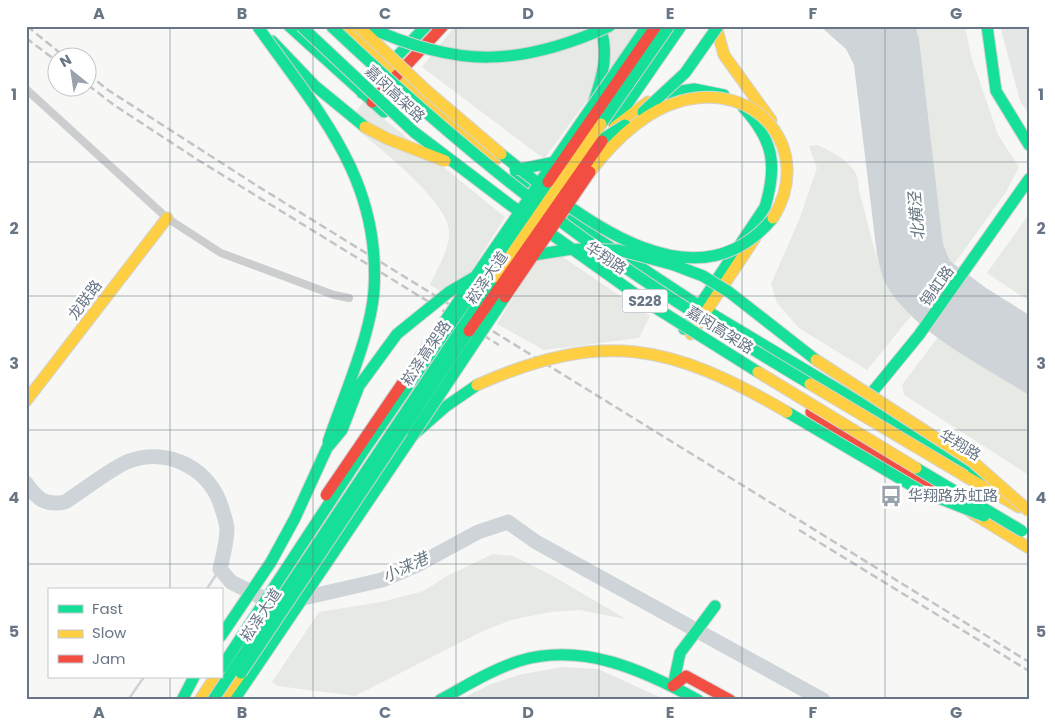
<svg xmlns="http://www.w3.org/2000/svg" width="1055" height="726" font-family="Poppins,'Noto Sans SC',sans-serif">
<style>
.built{fill:#e5e7e7}
.green{fill:#e6e9e4}
.water{fill:#ced4d7}
.lines{fill:none;stroke-linecap:round;stroke-linejoin:round}
.stream{stroke:#ced4d7;stroke-width:2.5}
.river{stroke:#ced4d7;stroke-width:15}
.fast-casing{stroke:#d3d3d4;stroke-width:13}
.slow-casing{stroke:#d3d3d4;stroke-width:13}
.jam-casing{stroke:#d3d3d4;stroke-width:13}
.street{stroke:#cccdcf;stroke-width:8}
.fast{stroke:#16e098;stroke-width:11}
.slow{stroke:#ffcf43;stroke-width:11}
.jam{stroke:#f24e42;stroke-width:11}
.rail{stroke:#c3c4c5;stroke-width:2.5;stroke-dasharray:8 4;stroke-linecap:butt}
.fast-bridge-casing{stroke:#d3d3d4;stroke-width:13;stroke-linecap:butt}
.slow-bridge-casing{stroke:#d3d3d4;stroke-width:13;stroke-linecap:butt}
.jam-bridge-casing{stroke:#d3d3d4;stroke-width:13;stroke-linecap:butt}
.fast-bridge{stroke:#16e098;stroke-width:11}
.slow-bridge{stroke:#ffcf43;stroke-width:11}
.jam-bridge{stroke:#f24e42;stroke-width:11}
.grid{fill:none;stroke:#687585;stroke-width:1;stroke-opacity:0.55}
.labels{text-anchor:middle;stroke-width:5;stroke-linejoin:round;paint-order:stroke}
.shield{fill:#fff;stroke:#959eaa;stroke-width:1}
.shield-label{font-size:14px;font-weight:bold;fill:#687585}
.street-label{font-size:15px;fill:#687585;stroke:#fff}
.poi-label{font-size:15px;fill:#687585;stroke:#fff;text-anchor:start}
.water-label{font-size:16px;font-style:italic;fill:#647680;stroke:#fff}
.neatline{fill:none;stroke:#687585;stroke-width:2}
.grid-label{font-size:16px;text-anchor:middle;font-weight:bold;fill:#687585}
</style>
<rect width="100%" height="100%" fill="#f7f7f6"/>
<path class="built" d="M1000 26H1029V114L1020 101Z
M563 667 598 669 666 700H459L491 684 522 674Z"/>
<path class="green" d="M455 26H641L544 159 422 67Z
M915 26H965L971 56 998 135 1019 167 1006 192 954 264 950 261 943 244 919 38Z
M363 102 505 217 454 298 430 285C437 269 450 249 449 231 448 202 380 149 358 130L357 111Z
M818 145C831 152 847 159 855 172 859 178 858 191 861 198 873 239 878 287 911 316L867 370 799 328 777 303 771 284 799 220 817 168 809 146Z
M1029 214V301L987 273Z
M545 245 650 316 639 338 544 350 497 324Z
M938 337 1029 394V475L904 395 902 385Z
M493 554 513 556 551 575 626 619 579 610 550 612 511 620 483 631 355 696 278 686 272 682 319 612 381 602 424 591 445 577Z"/>
<path class="water" d="M820 26H915L919 38 943 244 950 261 986 288 1029 315V395C985 367 919 335 890 291 883 281 880 268 877 255L854 65 846 49Z"/>
<g class="lines">
<path class="stream" d="M206 590 220 569
M128 700 144 677"/>
<path class="river" d="M26 483C37 499 45 506 65 502 81 492 113 467 129 461 169 447 211 469 222 509 224 515 226 522 227 528 227 542 223 556 220 569L231 582 271 602 299 599 382 580 419 564 478 532 508 522 536 542 823 700"/>
<g class="fast-casing">
<path id="fast" d="M289 26 384 112
M987 26 996 91 1029 145
M272 41 315 86 365 127
M362 93 426 26
M664 94 694 89 724 95
M594 101C603 75 609 53 600 26
M614 123 681 26
M516 174 596 238 707 311 984 477
M684 329 765 207C778 164 773 140 743 107
M865 401 919 335 1029 179
M221 636 271 562 295 518 327 448
M673 686 680 653 715 606
M182 700 194 677
M234 700 413 435 445 407 477 385
M440 700C466 686 491 670 519 661 583 642 643 670 698 700"/>
</g>
<g class="slow-casing">
<path id="slow" d="M342 26 396 77 496 159
M716 26 724 55 771 120
M615 127 648 102
M691 334 755 238
M26 401 167 218
M965 476 1019 507
M972 513 1029 548
M200 700 215 677
M222 700 241 673"/>
</g>
<g class="jam-casing">
<path id="jam" d="M372 102 443 26
M811 412 944 496
M673 686 686 676 730 700"/>
</g>
<path class="street" d="M26 89 167 218 221 253 334 295 349 298"/>
<use href="#fast" class="fast"/>
<use href="#slow" class="slow"/>
<use href="#jam" class="jam"/>
<path class="rail" d="M27 26 66 58
M26 38 58 62
M88 74 108 90 259 187 1029 662
M88 85 114 105 198 160 499 345
M799 530 1029 671"/>
<g class="fast-bridge-casing">
<path id="fast-bridge" d="M301 26 414 132 509 204 648 303 758 372
M331 26C400 91 471 154 547 211 630 275 720 330 810 384
M366 26C457 68 519 67 610 26
M258 27C318 112 381 178 374 290 371 335 343 398 328 442
M643 112 685 73 718 26
M601 124 669 26
M587 149 625 125
M501 154C571 209 692 316 773 218
M515 170 565 160
M425 350 647 26
M787 412 921 491 984 516
M413 435 505 297
M327 448 342 430 359 386 397 334 449 292 478 275 503 263 540 254 572 249 618 250 674 265 703 276 729 292 816 360
M916 468 1022 531
M221 668 362 453 548 182
M241 673 469 331
M213 700 496 277"/>
</g>
<g class="slow-bridge-casing">
<path id="slow-bridge" d="M358 26 427 91 501 154
M365 127 388 139 445 161
M590 172C613 142 644 111 681 101 757 80 815 150 773 218
M496 277 601 124
M816 360 973 462 1029 511
M758 372 916 468
M810 384 965 476
M477 385C603 329 671 344 787 412"/>
</g>
<g class="jam-bridge-casing">
<path id="jam-bridge" d="M548 182 656 26
M505 297 590 172
M469 331 602 141
M326 495 425 350"/>
</g>
<use href="#fast-bridge" class="fast-bridge"/>
<use href="#slow-bridge" class="slow-bridge"/>
<use href="#jam-bridge" class="jam-bridge"/>
</g>
<path class="grid" d="M170 26V590M313 26V700M456 26V700M599 26V700M742 26V700M885 26V700M26 162H1029M26 296H1029M26 430H1029M26 564H1029M170 677V700"/>
<defs>
<g id="bus-bare" transform="scale(1.725)"><path d="M-5-6H5V4H4V6H2V4H-2V6H-4V4H-5ZM-3.5-4V0h7V-4ZM-3.5 1.2v1.5H-2V1.2ZM2 1.2v1.5H3.5V1.2Z" fill="#9aa2ad" stroke="#fff" stroke-width="2.5" paint-order="stroke"/></g>
</defs>
<g fill-rule="evenodd">
<use href="#bus-bare" x="891" y="496"/>
</g>
<g class="labels">
<rect class="shield" x="622.5" y="289.5" width="45" height="23" rx="4"/>
<g class="shield-label">
<text x="645" y="306">S228</text>
</g>
<g class="street-label">
<text transform="translate(395 94) rotate(43)" y="5">嘉闵高架路</text>
<text transform="translate(606 258) rotate(34)" y="5">华翔路</text>
<text transform="translate(487 278) rotate(-55)" y="5">崧泽大道</text>
<text transform="translate(937 286) rotate(-54)" y="5">锡虹路</text>
<text transform="translate(85 300) rotate(-53)" y="5">龙联路</text>
<text transform="translate(720 330) rotate(32)" y="5">嘉闵高架路</text>
<text transform="translate(426 353) rotate(-56)" y="5">崧泽高架路</text>
<text transform="translate(960 445) rotate(31)" y="5">华翔路</text>
<text transform="translate(261 615) rotate(-56)" y="5">崧泽大道</text>
</g>
<g class="poi-label">
<text x="908" y="501">华翔路苏虹路</text>
</g>
<g class="water-label">
<text transform="translate(916 216) rotate(-95)" y="6">北横泾</text>
<text transform="translate(405 567) rotate(-25)" y="6">小涞港</text>
</g>
</g>
<rect width="1055" height="726" fill="none" stroke="#ffffff" stroke-width="55"/>
<rect x="48" y="588" width="175" height="90" fill="#ffffff" stroke="#c3c8ce"/>
<rect x="58" y="605" width="25" height="8" fill="#16e098" stroke="#c3c8ce"/>
<text x="92" y="614" font-size="15" fill="#687585">Fast</text>
<rect x="58" y="630" width="25" height="8" fill="#ffcf43" stroke="#c3c8ce"/>
<text x="92" y="638" font-size="15" fill="#687585">Slow</text>
<rect x="58" y="655" width="25" height="8" fill="#f24e42" stroke="#c3c8ce"/>
<text x="92" y="664" font-size="15" fill="#687585">Jam</text>
<g transform="translate(72 72) rotate(330)"><circle r="24" fill="#ffffff" stroke="#c3c8ce"/>
<path d="M0-4L9 19L0 12L-9 19Z" fill="#9aa2ad"/>
<text y="-8" font-size="14" font-weight="bold" text-anchor="middle" fill="#687585">N</text>
</g>
<rect x="28" y="28" width="1000" height="670" class="neatline"/>
<g class="grid-label">
<text x="99" y="19">A</text>
<text x="242" y="19">B</text>
<text x="385" y="19">C</text>
<text x="528" y="19">D</text>
<text x="670" y="19">E</text>
<text x="813" y="19">F</text>
<text x="956" y="19">G</text>
<text x="14" y="100">1</text>
<text x="1041" y="100">1</text>
<text x="14" y="234">2</text>
<text x="1041" y="234">2</text>
<text x="14" y="369">3</text>
<text x="1041" y="369">3</text>
<text x="14" y="503">4</text>
<text x="1041" y="503">4</text>
<text x="14" y="637">5</text>
<text x="1041" y="637">5</text>
<text x="99" y="718">A</text>
<text x="242" y="718">B</text>
<text x="385" y="718">C</text>
<text x="528" y="718">D</text>
<text x="670" y="718">E</text>
<text x="813" y="718">F</text>
<text x="956" y="718">G</text>
</g>
</svg>
